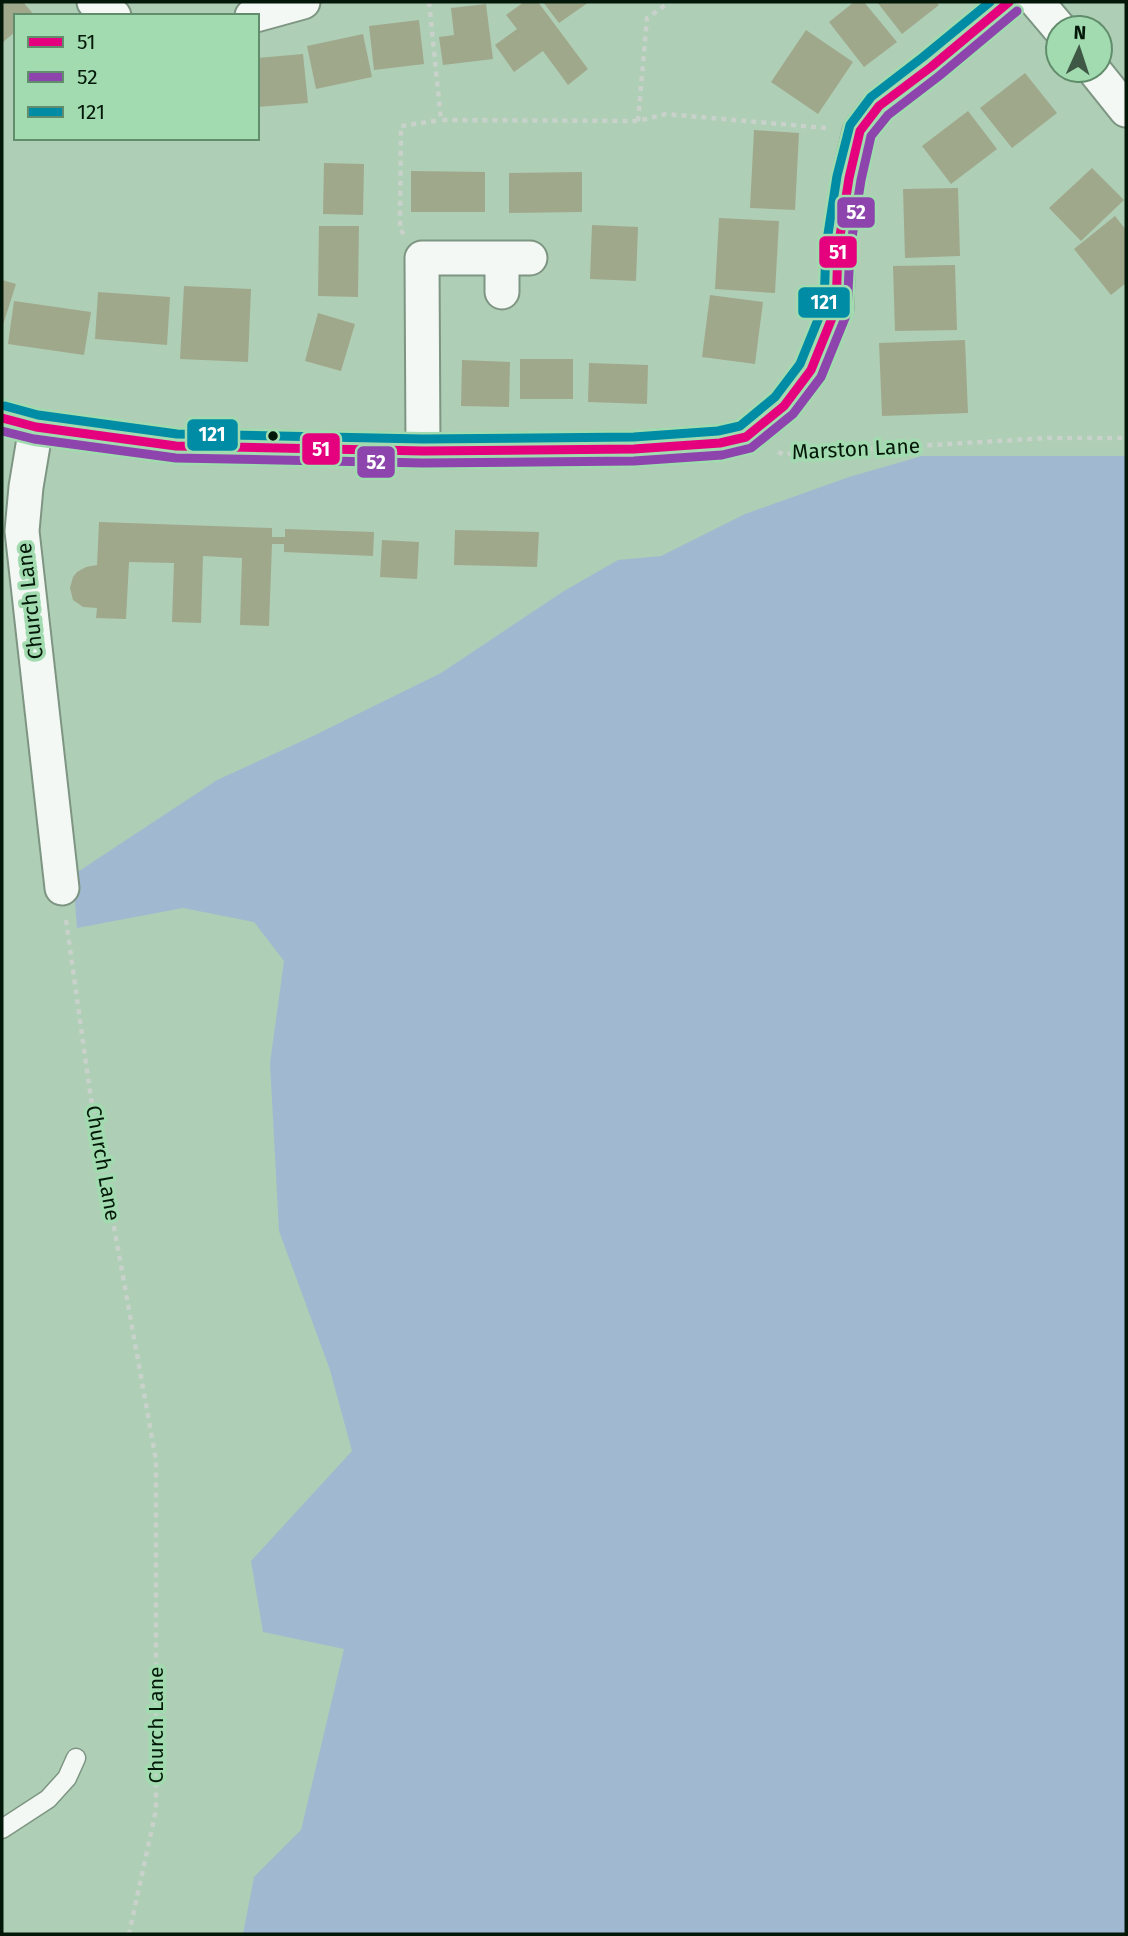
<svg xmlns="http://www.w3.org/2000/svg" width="1128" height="1936" font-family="'Fira Sans',sans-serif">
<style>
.green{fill:#a0b9d0}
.building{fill:#a0a88b}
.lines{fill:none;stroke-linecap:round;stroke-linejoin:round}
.lane-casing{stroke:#7d9582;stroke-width:21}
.street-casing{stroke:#7d9582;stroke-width:37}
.path{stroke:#c8d1ca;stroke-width:4.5;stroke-dasharray:5 5;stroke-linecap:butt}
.lane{stroke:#f3f8f4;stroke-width:18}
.street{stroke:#f3f8f4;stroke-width:33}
.bus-1-casing{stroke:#a2dbaf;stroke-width:14}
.bus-2-casing{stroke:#a2dbaf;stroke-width:14}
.bus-3-casing{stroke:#a2dbaf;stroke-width:14}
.bus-1{stroke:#e5007d;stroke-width:9}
.bus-2{stroke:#8e44ad;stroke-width:9}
.bus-3{stroke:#018ca6;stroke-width:9}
.bus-dot{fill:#031808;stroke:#a2dbaf;stroke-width:2.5}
.labels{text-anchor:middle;stroke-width:7;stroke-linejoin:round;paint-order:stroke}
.street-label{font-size:21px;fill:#031808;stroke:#a2dbaf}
.line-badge{stroke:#a2dbaf;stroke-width:2.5}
.badge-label{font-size:19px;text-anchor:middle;font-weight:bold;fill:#fff}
</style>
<rect width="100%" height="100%" fill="#afceb6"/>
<path class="green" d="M922 456H1126V1934H243L254 1877 301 1830 344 1649 263 1632 251 1561 352 1451 330 1370 279 1231 270 1063 284 961 254 922 183 908 77 928 73 875 217 780 313 736 441 673 564 591 618 560 661 556 745 514 849 477Z"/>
<path class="building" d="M2 2H23L35 16H16V31L2 43Z
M524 2H538L588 69 568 85 543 51 514 72 495 45 517 29 506 15Z
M543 2H589L559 23Z
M854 2H864L897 42 864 67 829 22Z
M877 2H936L939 5 902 34Z
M486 4 493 59 443 65 439 37 454 35 451 8Z
M419 20 424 64 374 70 369 26Z
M806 30 853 62 818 114 771 82Z
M363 34 372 77 316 89 307 46Z
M303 54 308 103 257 107V58Z
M1025 73 1057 113 1012 148 980 108Z
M968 111 997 149 951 184 922 146Z
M754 130 799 133 795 210 750 208Z
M324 163 364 164 363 215 323 214Z
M1092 168 1124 200 1081 241 1049 208Z
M411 171 485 172V212H411Z
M582 172V212L509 213V173Z
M958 188 960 256 905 258 903 189Z
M1115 216 1126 230V283L1111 295 1074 249Z
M719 218 779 221 775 293 715 289Z
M592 225 638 227 636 281 590 279Z
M319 226H359L358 297 318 296Z
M955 265 957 330 895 331 893 266Z
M2 280 16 284 2 328Z
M184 286 251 289 248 362 180 359Z
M98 292 170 297 167 345 95 339Z
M710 295 763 302 755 364 702 357Z
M14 301 91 312 84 355 8 344Z
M318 313 355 324 341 371 305 361Z
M965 340 968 413 882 416 879 343Z
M520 359H573V399H520Z
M462 360 510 362 509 407 461 406Z
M589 363 648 365 647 404 588 402Z
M99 522 272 528V537H285V529L374 532 373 556 284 552V544H272L269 626 240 625 242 558 203 556 201 623 172 622 174 563 129 562 126 619 96 618 97 608 83 607 73 600 70 588 73 577 77 572 86 567 97 565Z
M455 530 539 532 537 567 454 565Z
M382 540 419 542 417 579 380 577Z"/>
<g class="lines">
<g class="lane-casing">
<path id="lane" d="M2 1829 48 1799 67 1778 76 1758"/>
</g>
<g class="street-casing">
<path id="street" d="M94 2 114 16
M1037 2 1059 28
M252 16 303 2
M1094 70 1126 110
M502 258V292
M2 418 36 427 176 446 423 451 634 449 720 443 746 437 784 406 811 370 836 308 838 249 849 178 860 131 879 106 931 67 1009 2
M36 427 26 487 22 531 62 888
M423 451 422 258H530"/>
</g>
<path class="path" d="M429 2 441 120 638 121 666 114 826 128
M638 121 647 18 670 2
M404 234 400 230 401 126 441 120
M778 452 783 454 1048 438H1126
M66 920 91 1099 156 1460V1810L129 1934"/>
<use href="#lane" class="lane"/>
<use href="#street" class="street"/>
<g class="bus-1-casing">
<path id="bus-1" d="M2 418 36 427 176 446 423 451 634 449 720 443 746 437 784 406 811 370 836 308 838 249 849 178 860 131 879 106 931 67 1009 2"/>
</g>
<g class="bus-2-casing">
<path id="bus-2" d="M2 431 34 439 176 458 423 463 634 461 722 455 751 448 793 414 821 377 847 313 850 250 861 180 871 136 888 115 939 76 1017 11"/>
</g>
<g class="bus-3-casing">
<path id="bus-3" d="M5 406 38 415 177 434 423 439 634 437 718 431 740 426 775 397 800 364 824 305 826 247 837 176 850 125 871 97 923 57 990 2"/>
</g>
<use href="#bus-1" class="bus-1"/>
<use href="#bus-2" class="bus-2"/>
<use href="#bus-3" class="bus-3"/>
</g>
<circle class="bus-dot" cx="273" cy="436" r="6"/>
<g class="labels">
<g class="street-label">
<text transform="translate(856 449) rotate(-3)" y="7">Marston Lane</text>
<text transform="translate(30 601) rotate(-96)" y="7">Church Lane</text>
<text transform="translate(103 1163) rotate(80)" y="7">Church Lane</text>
<text transform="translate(156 1725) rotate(-90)" y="7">Church Lane</text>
</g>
</g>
<g class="line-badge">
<rect x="836" y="196" width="40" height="33" rx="7" fill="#8e44ad"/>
<rect x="818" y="235" width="40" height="34" rx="7" fill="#e5007d"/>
<rect x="797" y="286" width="54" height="33" rx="7" fill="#018ca6"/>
<rect x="186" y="418" width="53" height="34" rx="7" fill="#018ca6"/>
<rect x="301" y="432" width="40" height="34" rx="7" fill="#e5007d"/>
<rect x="356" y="445" width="40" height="34" rx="7" fill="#8e44ad"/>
</g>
<g class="badge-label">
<text x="856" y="219">52</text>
<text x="838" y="259">51</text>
<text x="824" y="309">121</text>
<text x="212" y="441">121</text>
<text x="321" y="456">51</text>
<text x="376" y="469">52</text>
</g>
<rect width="1128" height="1936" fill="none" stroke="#031808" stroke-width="7"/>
<rect x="14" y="14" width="245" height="126" fill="#a2dbaf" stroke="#628d6c" stroke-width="2"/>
<rect x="28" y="37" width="35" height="10" fill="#e5007d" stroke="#628d6c" stroke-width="2"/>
<text x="77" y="49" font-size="21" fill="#031808">51</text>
<rect x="28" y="72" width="35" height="10" fill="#8e44ad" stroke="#628d6c" stroke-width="2"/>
<text x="77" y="84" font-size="21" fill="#031808">52</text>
<rect x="28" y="107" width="35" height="10" fill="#018ca6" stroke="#628d6c" stroke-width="2"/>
<text x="77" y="119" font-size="21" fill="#031808">121</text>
<g transform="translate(1079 49) rotate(3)"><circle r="33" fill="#a2dbaf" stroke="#628d6c" stroke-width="2"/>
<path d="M0-5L12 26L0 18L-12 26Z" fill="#3f5845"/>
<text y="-10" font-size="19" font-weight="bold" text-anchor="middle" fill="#031808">N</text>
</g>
</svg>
